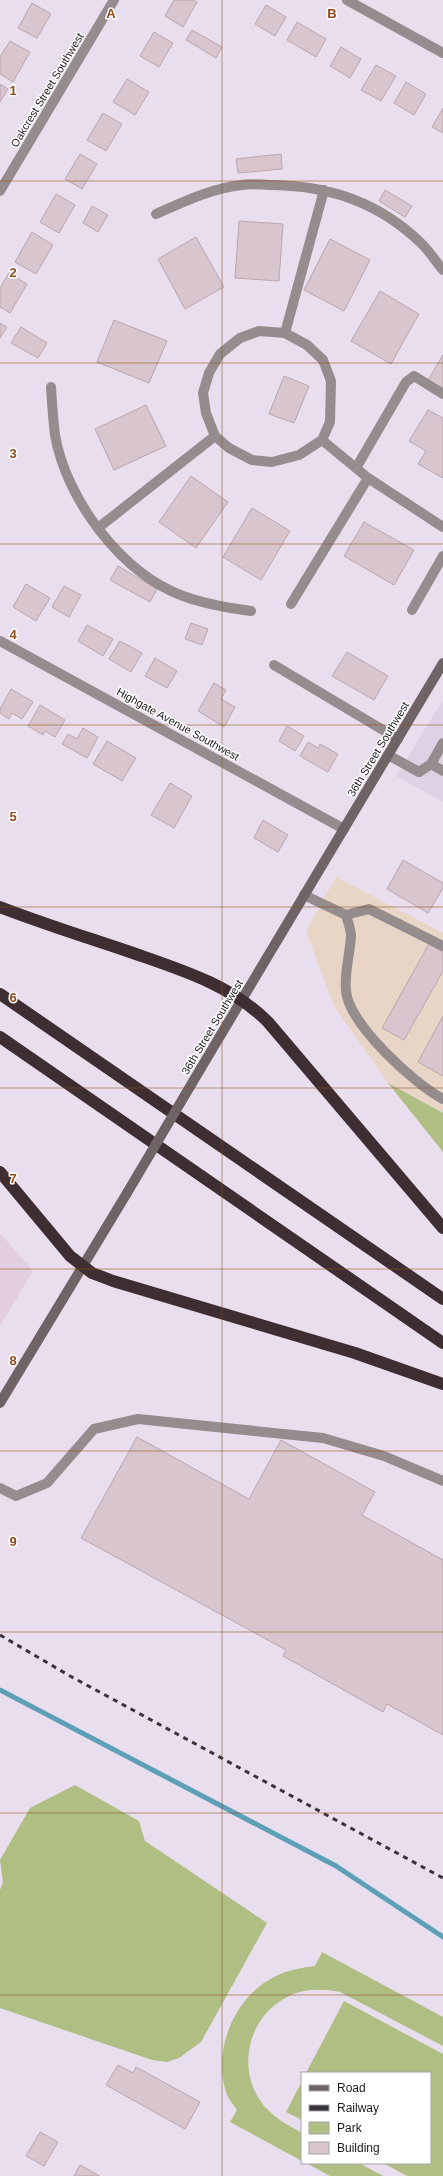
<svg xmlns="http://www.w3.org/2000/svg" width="443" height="2176" font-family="Arial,sans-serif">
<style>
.commercial{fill:#e8d5c5}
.industrial{fill:#e2cede}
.built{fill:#e0d0e6}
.green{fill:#afbf83}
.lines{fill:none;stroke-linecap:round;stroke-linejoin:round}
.stream{stroke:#5e9fb8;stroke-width:5}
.building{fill:#d9c5cd;stroke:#baa6ae}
.lane{stroke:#958c8d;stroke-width:10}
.street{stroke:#958c8d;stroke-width:10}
.secondary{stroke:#706365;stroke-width:10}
.highway{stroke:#3f2e31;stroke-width:12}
.rail{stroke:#38333a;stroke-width:3;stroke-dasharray:5 5;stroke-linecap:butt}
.secondary-bridge{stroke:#706365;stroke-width:10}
.grid{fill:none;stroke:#8f4c1b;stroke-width:1;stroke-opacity:0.55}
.labels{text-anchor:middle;stroke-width:3;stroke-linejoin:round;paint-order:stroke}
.street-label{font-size:11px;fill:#1d191f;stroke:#fff}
.grid-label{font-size:13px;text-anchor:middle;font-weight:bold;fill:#8f4c1b;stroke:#fff;stroke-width:3;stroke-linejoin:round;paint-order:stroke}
</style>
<rect width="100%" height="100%" fill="#e9deee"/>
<path class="commercial" d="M336 877 443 933V1113L388 1083 334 1006 306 931Z"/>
<path class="industrial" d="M0 1233 33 1271 0 1326Z"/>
<path class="built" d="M443 700V802L396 776Z"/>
<path class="green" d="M388 1083 443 1113V1152Z
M75 1785 139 1821 145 1841 267 1923 201 2042 179 2058 167 2062 152 2060 0 2008V1890L3 1882 0 1860 30 1808Z
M322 1952 443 2017V2046L340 1992C323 1989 305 1988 289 1996 245 2017 234 2077 269 2111 279 2121 290 2126 302 2133V2161L230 2122 237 2110C234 2105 229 2100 227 2095 211 2052 234 1997 274 1977 288 1970 300 1968 315 1966Z
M344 2001 443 2054V2176H407L383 2163H430V2073H306Z
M302 2081V2120L286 2112Z
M306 2163H359L383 2176H330Z"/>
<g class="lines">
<path class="stream" d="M0 1690 336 1866 443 1937"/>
</g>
<path class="building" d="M174 0H193L197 2 183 27 165 16Z
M32 3 51 14 37 38 18 28Z
M266 5 286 17 275 36 255 24Z
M297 22 326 39 316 57 287 40Z
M192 30 222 47 216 58 186 40Z
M154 32 173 43 159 67 140 56Z
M10 41 30 52 13 82 0 74V57Z
M341 47 361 59 350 78 330 66Z
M376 65 396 76 381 101 361 90Z
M127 79 149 92 135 115 113 102Z
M406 82 426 94 414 115 394 103Z
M0 84 8 89 0 102Z
M443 108V133L432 127Z
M103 113 122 124 106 151 87 140Z
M80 154 97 164 82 189 65 179Z
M281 154 282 169 238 173 236 159Z
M385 190 412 206 405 217 379 201Z
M56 194 75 205 59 233 40 222Z
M92 206 108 215 98 232 83 223Z
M239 221 283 224 279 281 235 278Z
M32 232 53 245 36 274 15 262Z
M196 237 224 287 185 309 158 259Z
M330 239 370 260 344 311 304 290Z
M9 273 27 284 10 313 0 307V288Z
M380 291 419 314 391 364 351 341Z
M114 320 167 341 149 383 97 362Z
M0 323 7 327 0 338Z
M21 327 47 343 38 358 11 343Z
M443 355V389L428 380Z
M284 376 309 386 294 423 269 414Z
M146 405 166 446 114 470 95 429Z
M428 410 443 418V478L418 464 426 451 409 441Z
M191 476 228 502 196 548 159 522Z
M252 508 290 531 261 580 223 557Z
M364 522 414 550 394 585 344 556Z
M118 566 157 589 150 602 110 580Z
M26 584 50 598 36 621 13 607Z
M64 586 81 595 69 617 52 607Z
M191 623 208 629 202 645 185 639Z
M87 625 113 639 103 656 78 641Z
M120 641 142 653 131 672 109 659Z
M347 652 388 676 374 700 332 676Z
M155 658 177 671 167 688 145 676Z
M214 683 226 690 221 699 235 707 224 727 198 711Z
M11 689 33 702 22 719 12 713 9 719 0 713V709Z
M40 705 65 720 55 737 45 731 43 735 28 726Z
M287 726 304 736 295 751 279 741Z
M83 728 98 737 87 758 62 744 68 734 77 739Z
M107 741 136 758 122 781 93 764Z
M308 742 318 748 320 744 338 754 328 772 300 756Z
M170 783 192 796 174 828 151 815Z
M263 820 288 835 278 852 254 838Z
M403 860 443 883V888L428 913 387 889Z
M429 944 443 952V971L404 1040 382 1028Z
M443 1016V1076L418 1062Z
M137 1437 249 1499 281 1440 375 1492 362 1515 443 1560V1735L387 1704 383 1712 283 1656 286 1650 81 1538Z
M118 2065 133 2073 136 2067 200 2102 185 2129 106 2085Z
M40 2132 58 2142 44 2166 26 2156Z
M80 2165 100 2176H74Z"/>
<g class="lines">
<path class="lane" d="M156 214C183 202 212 188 242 185 252 183 263 185 273 185 331 186 380 203 422 244 430 252 436 262 443 270
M259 331 285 333 307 345 323 360 331 381 330 422 322 440 299 455 272 462 252 460 229 448 215 436 206 413 203 393 209 373 220 354 240 338Z
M285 333 324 190
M51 387C52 403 53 419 55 435 66 499 121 573 183 596 205 604 228 608 251 611
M322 440 368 478 443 527
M356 468 406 382 414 376 443 394
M98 528 215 436
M291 604 368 478
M412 610 443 556
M274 665 398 739
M388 755 419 772 431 764 443 743
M431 764 443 771
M304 895 346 915 369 909 443 946
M346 915C348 922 351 930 351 936 350 954 344 973 346 991 349 1024 414 1084 443 1099
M0 1488 16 1496 47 1483 94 1429 138 1419 323 1438 384 1456 443 1481"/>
<path class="street" d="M347 0 443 53
M0 191 114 0
M0 641 344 829"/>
<path class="secondary" d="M201 1068 443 663
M0 1403 127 1193"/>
<path class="highway" d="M0 907C44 924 89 938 133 953 182 970 231 985 268 1022L443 1228
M0 994 443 1299
M0 1037 443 1343
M0 1172 70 1256 92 1273 113 1281 355 1353 443 1384"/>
<path class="rail" d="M0 1635 70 1676 443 1878"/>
<path class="secondary-bridge" d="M127 1193 201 1068"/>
</g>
<path class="grid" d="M222 0V2176M0 181H443M0 363H443M0 544H443M0 725H443M0 907H443M0 1088H443M0 1269H443M0 1451H443M0 1632H443M0 1813H443M0 1995H443"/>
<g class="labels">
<g class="street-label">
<text transform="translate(47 90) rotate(-59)" y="4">Oakcrest Street Southwest</text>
<text transform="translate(178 724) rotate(29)" y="4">Highgate Avenue Southwest</text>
<text transform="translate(378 749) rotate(-59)" y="4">36th Street Southwest</text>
<text transform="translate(212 1027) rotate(-59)" y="4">36th Street Southwest</text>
</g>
</g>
<g class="grid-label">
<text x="111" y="18">A</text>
<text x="332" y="18">B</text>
<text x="13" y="95">1</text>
<text x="13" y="277">2</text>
<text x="13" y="458">3</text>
<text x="13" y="639">4</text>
<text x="13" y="821">5</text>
<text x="13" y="1002">6</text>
<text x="13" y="1183">7</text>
<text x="13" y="1365">8</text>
<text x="13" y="1546">9</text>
</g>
<rect x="301" y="2072" width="130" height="92" fill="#ffffff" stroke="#a5a3a5"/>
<rect x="309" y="2085" width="20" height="6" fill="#706365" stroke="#a5a3a5"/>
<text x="337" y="2092" font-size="12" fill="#1d191f">Road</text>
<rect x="309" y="2105" width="20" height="6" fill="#38333a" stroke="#a5a3a5"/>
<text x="337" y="2112" font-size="12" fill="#1d191f">Railway</text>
<rect x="309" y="2122" width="20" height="12" fill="#afbf83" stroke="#a5a3a5"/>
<text x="337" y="2132" font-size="12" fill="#1d191f">Park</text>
<rect x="309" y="2142" width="20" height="12" fill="#d9c5cd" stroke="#a5a3a5"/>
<text x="337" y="2152" font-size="12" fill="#1d191f">Building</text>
</svg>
